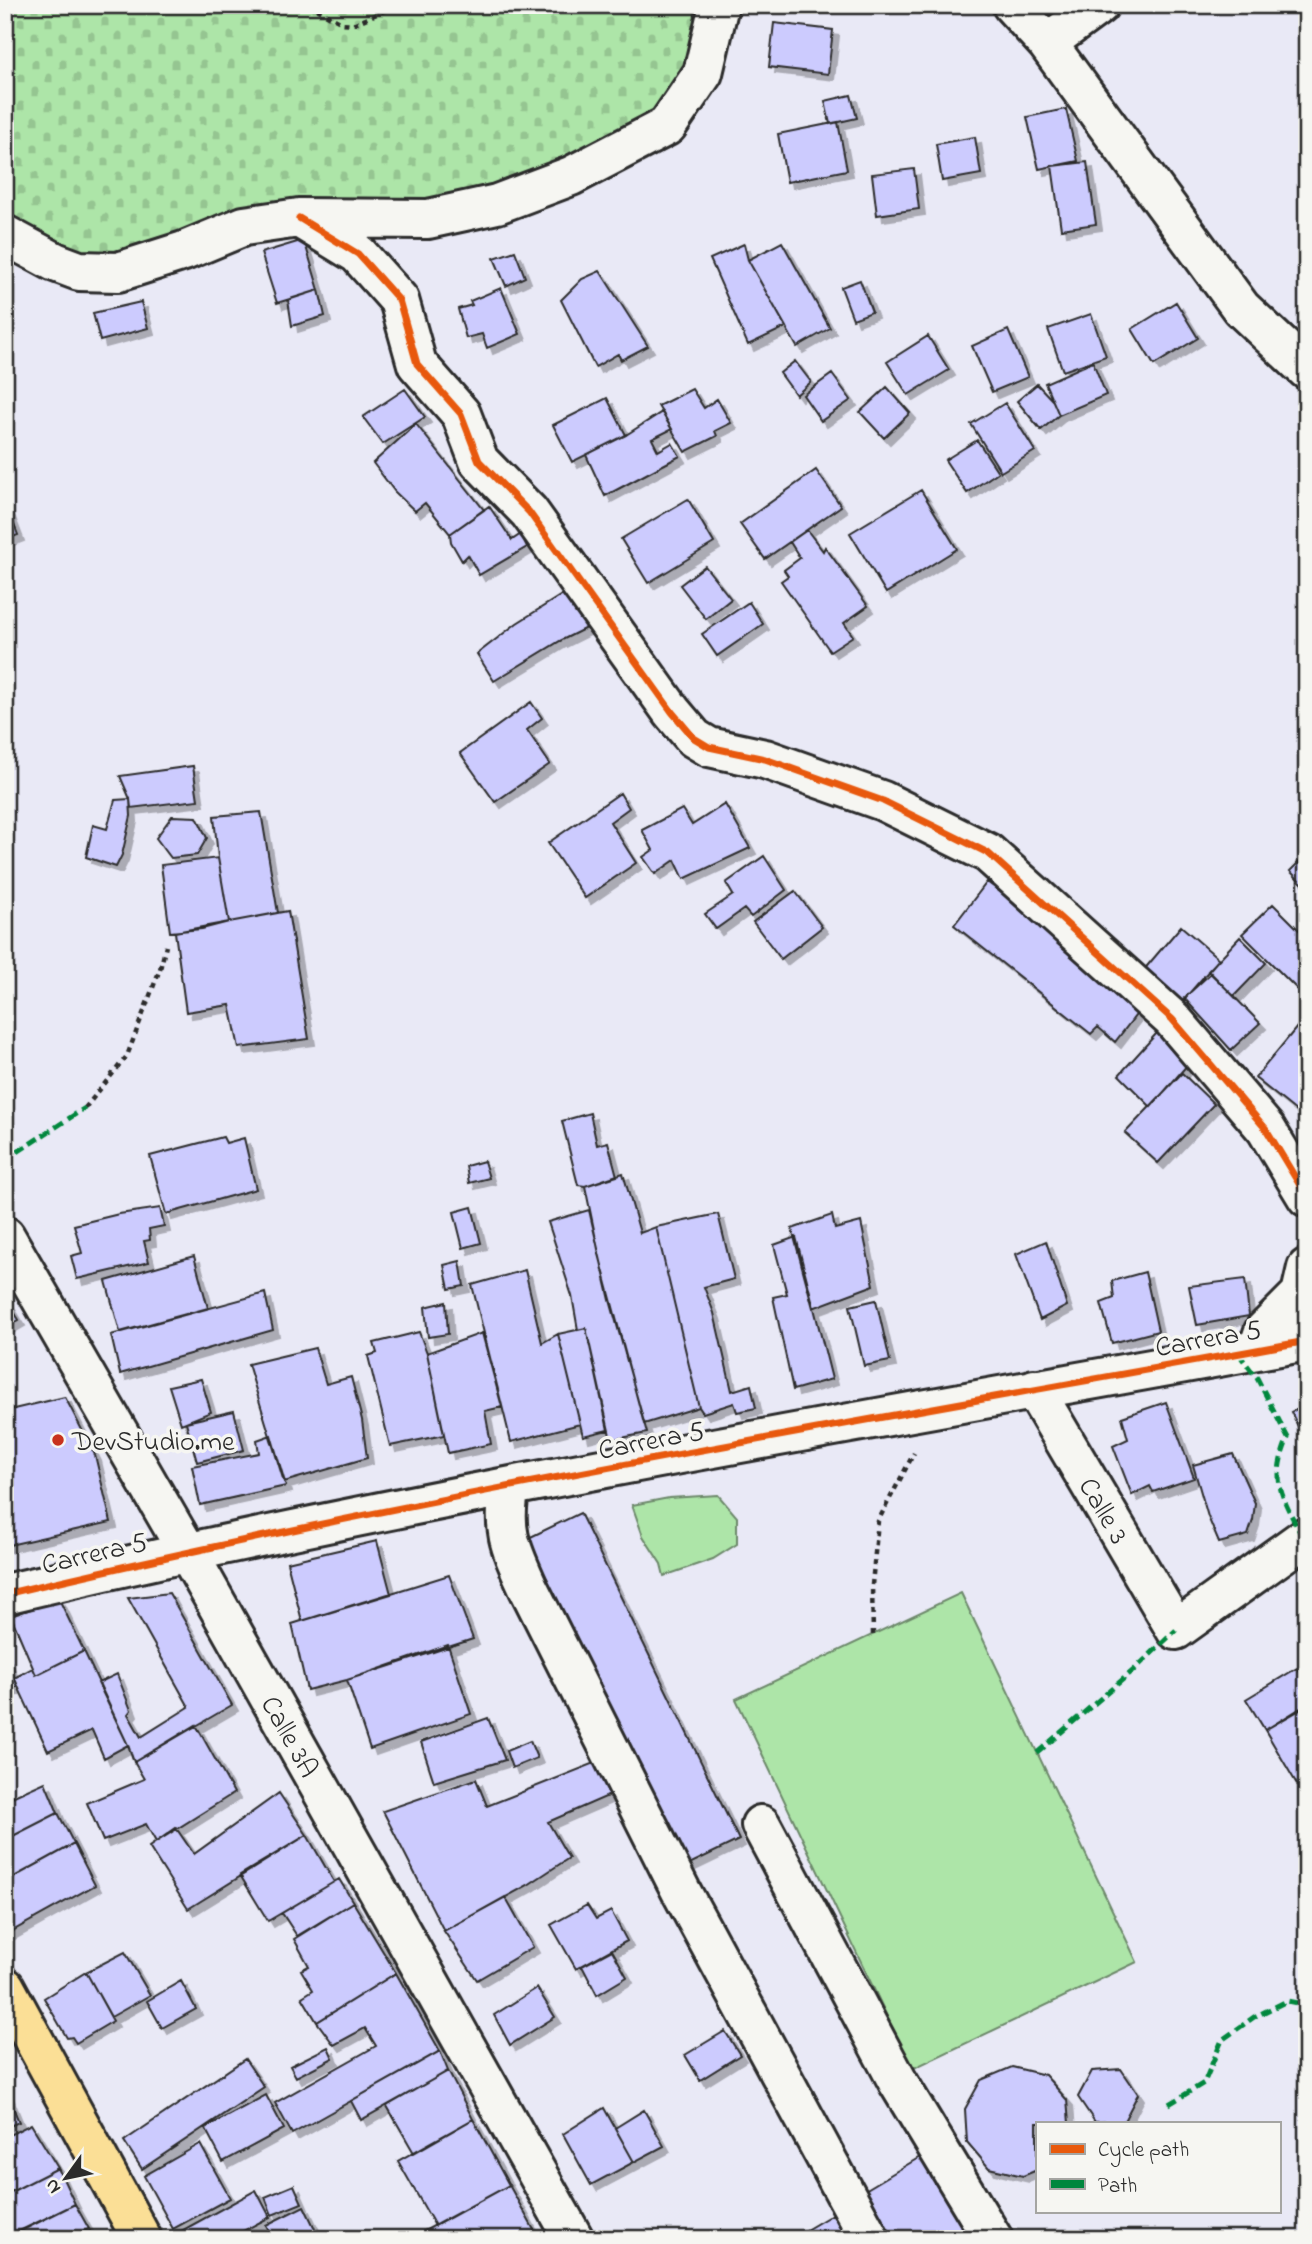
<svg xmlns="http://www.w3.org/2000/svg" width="1312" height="2244" font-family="'Indie Flower',sans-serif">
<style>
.green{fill:#ade5a8;stroke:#6c886a;stroke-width:2}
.cemetery{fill:url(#cemetery-stones);stroke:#6c886a;stroke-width:2}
.building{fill:#cccbfe;stroke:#2b2b2b;stroke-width:2;filter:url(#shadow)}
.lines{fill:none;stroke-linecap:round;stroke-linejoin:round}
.minor-casing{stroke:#2b2b2b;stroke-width:44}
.major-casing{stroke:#2b2b2b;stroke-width:44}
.path{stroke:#2b2b2b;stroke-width:4.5;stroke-dasharray:5 5;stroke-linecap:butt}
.minor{stroke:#f6f6f2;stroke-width:38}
.major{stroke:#fbdf96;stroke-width:38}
.quiet{stroke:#00873e;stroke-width:5;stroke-dasharray:10 5;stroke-linecap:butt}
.cycleway-casing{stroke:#f6f6f2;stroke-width:11}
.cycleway{stroke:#e8590c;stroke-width:7}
.poi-dot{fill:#c8321e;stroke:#f6f6f2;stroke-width:2.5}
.labels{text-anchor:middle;stroke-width:7;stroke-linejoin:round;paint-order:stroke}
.street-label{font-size:28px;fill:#2b2b2b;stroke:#f6f6f2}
.poi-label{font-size:28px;fill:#2b2b2b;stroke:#f6f6f2;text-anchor:start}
</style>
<defs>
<pattern id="cemetery-stones" width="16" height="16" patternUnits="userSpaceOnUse" patternTransform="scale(1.75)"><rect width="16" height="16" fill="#ade5a8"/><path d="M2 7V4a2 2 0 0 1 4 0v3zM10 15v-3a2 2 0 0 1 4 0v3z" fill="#95c591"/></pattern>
<filter id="shadow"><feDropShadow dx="6" dy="6" stdDeviation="0" flood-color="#0004"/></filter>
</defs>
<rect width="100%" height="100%" fill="#e9e9f6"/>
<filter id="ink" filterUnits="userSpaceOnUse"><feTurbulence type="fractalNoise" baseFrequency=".0143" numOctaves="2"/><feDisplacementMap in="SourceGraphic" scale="14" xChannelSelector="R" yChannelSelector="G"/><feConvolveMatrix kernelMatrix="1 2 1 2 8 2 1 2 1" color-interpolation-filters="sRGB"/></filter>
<g filter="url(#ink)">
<path class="green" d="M718 1495 737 1517V1544L713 1559 664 1576 661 1564 643 1536 632 1505 669 1498Z
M961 1593 1137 1962 912 2069 736 1699Z"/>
<path class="cemetery" d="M5 5H719L667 126 497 204 299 218 118 272 5 235Z"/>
<path class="building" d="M774 23 833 30 828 74 769 67Z
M851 95 857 118 830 124 825 101Z
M1066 109 1078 161 1039 169 1027 117Z
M838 122 847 170 787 182 778 134Z
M975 137 981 174 942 181 936 144Z
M1087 162 1096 224 1061 229 1052 166Z
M914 169 919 209 877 215 872 174Z
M304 240 319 290 277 303 261 253Z
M782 242 830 328 797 347 748 260Z
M744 244 748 260 786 327 748 345 710 259Z
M515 251 525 277 506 286 494 258Z
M600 271 648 346 621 360 618 354 595 367 561 300 582 279Z
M860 280 872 312 853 319 841 287Z
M501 288 520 334 487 348 482 334 466 338 458 309 472 305 470 301Z
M319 290 325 316 292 326 288 300Z
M141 302 148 328 100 341 93 313Z
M1176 302 1198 338 1154 365 1132 329Z
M1091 314 1106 356 1063 371 1048 329Z
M1008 330 1028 377 992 392 972 346Z
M928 336 949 370 908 395 887 362Z
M795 361 811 382 796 395 780 373Z
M1093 362 1106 395 1059 415 1045 383Z
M832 374 851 400 821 421 803 395Z
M1037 384 1053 401 1059 415 1041 430 1017 401Z
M887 387 910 413 884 438 860 412Z
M405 389 425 417 383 444 363 417Z
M692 389 704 408 717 399 731 423 715 431 717 436 685 452 658 406Z
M607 398 626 435 572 462 553 425Z
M1005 403 1035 451 1001 472 971 424Z
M662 412 672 429 652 439 658 451 672 443 680 456 605 496 586 455 626 435Z
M416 424 484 510 450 534 425 503 415 511 395 492 373 463Z
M977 440 998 472 967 493 945 460Z
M816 470 841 506 765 559 740 524Z
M921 490 957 549 886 593 850 533Z
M688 499 714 543 648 583 621 539Z
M489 506 512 540 521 534 527 547 479 575 468 555 462 561 451 542 450 534Z
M8 509 18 535 5 540V510Z
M807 530 823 551 825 547 868 606 844 623 853 636 830 651 781 581 788 576 784 570 800 558 790 542Z
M705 566 731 599 706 619 680 585Z
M568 591 588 627 560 641 494 681 477 654 517 623Z
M749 602 763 624 717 656 702 634Z
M531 702 542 718 527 730 550 764 495 802 460 753Z
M193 766 198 800 131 808 130 799 120 776Z
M620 793 629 808 610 822 636 863 585 898 548 843Z
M130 799 131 816 122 855 116 867 86 857 93 825 107 829 115 800Z
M725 804 750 848 684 879 675 860 655 874 643 857 653 850 642 830 682 809 692 825Z
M261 812 278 913 229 922 218 858 214 816Z
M172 816 197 817 207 838 197 855 171 858 156 838Z
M1307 854V888L1290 871Z
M764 856 786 890 751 917 744 909 716 929 705 914 733 895 726 883Z
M218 858 229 922 202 929 170 932 161 865Z
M987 882 1128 989 1142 1007 1115 1042 1098 1027 1091 1034 954 925Z
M795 891 822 927 781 959 753 922Z
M1273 904 1307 938V999L1242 934Z
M288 911 309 1039 239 1048 230 1005 186 1012 175 932Z
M1181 926 1219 959 1180 1004 1142 972Z
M1240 937 1266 963 1234 996 1208 971Z
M1211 973 1260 1023 1231 1050 1184 998Z
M1302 1021 1307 1025V1120L1255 1078Z
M1165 1024 1195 1056 1151 1107 1119 1075Z
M1182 1073 1214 1104 1158 1163 1125 1133Z
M590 1113 597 1145 608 1142 617 1176 585 1186 578 1185 562 1121Z
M223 1137 226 1143 244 1138 256 1189 166 1214 150 1156Z
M484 1161 489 1178 469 1183 466 1166Z
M623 1173 640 1233 656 1227 699 1407 644 1424 599 1254 585 1186Z
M472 1207 481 1243 463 1248 454 1212Z
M160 1208 164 1226 149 1229 150 1240 144 1241 149 1262 77 1279 71 1256 82 1253 74 1225 119 1214Z
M589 1210 610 1300 647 1433 611 1440 586 1328 578 1330 572 1296 548 1222Z
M718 1214 734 1279 704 1287 714 1313 732 1391 751 1385 756 1408 737 1412 734 1403 703 1413 699 1407 656 1227Z
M832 1215 835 1229 861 1222 874 1285 813 1308 792 1229Z
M796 1237 832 1379 793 1390 773 1297 787 1294 774 1245Z
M1046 1241 1067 1306 1040 1320 1016 1254Z
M194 1256 208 1308 120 1332 106 1281Z
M460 1261 464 1286 449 1289 444 1265Z
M525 1270 542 1343 558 1334 580 1424 511 1442 472 1285Z
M1145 1272 1158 1331 1112 1343 1101 1303 1114 1298 1112 1281Z
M1245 1279 1249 1316 1197 1325 1189 1286Z
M265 1293 273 1330 120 1374 111 1335Z
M5 1297 19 1320 5 1328Z
M876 1300 890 1361 864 1366 850 1306Z
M446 1302 448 1334 428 1337 425 1307Z
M586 1328 608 1430 583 1436 558 1334Z
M419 1332 427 1353 444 1435 390 1446 368 1356 377 1353 374 1343Z
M482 1333 502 1407 485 1411 491 1444 448 1453 427 1353Z
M315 1348 326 1384 351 1377 362 1420 367 1458 284 1482 248 1364Z
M201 1379 211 1412 181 1424 169 1386Z
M65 1397 95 1455 111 1522 5 1546V1411Z
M1166 1402 1194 1478 1153 1492 1150 1486 1132 1495 1113 1446 1128 1439 1122 1417Z
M1307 1404V1445L1291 1412Z
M234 1411 244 1450 197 1462 186 1422Z
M271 1435 286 1486 200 1505 192 1466 259 1453 257 1440Z
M1233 1454 1255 1503 1253 1520 1248 1535 1219 1543 1208 1517 1193 1465Z
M580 1513 739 1840 675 1871 516 1544Z
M377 1541 391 1594 302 1621 287 1562Z
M449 1575 473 1639 347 1680 307 1690 292 1624Z
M169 1593 232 1705 134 1762 128 1745 98 1683 117 1674 131 1710 128 1714 141 1737 189 1707 128 1598Z
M59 1599 84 1651 36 1675 11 1616Z
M448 1645 471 1714 370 1749 347 1680Z
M84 1651 128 1745 104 1758 92 1730 48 1751 14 1678 33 1668 36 1675Z
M5 1655 18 1686 5 1692Z
M1297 1668 1307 1682V1694L1302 1697 1307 1704 1265 1730 1246 1699Z
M1307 1706V1781L1298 1786 1265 1730Z
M488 1718 505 1760 434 1782 421 1742Z
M196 1725 234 1793 156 1842 146 1824 103 1841 87 1803 144 1779 134 1762Z
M530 1741 537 1758 512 1768 506 1751Z
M605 1759 617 1792 548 1822 569 1858 528 1885 444 1931 383 1811 476 1779 487 1806Z
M45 1782 58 1813 5 1840V1800Z
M279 1793 307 1835 188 1909 149 1847 176 1828 194 1854Z
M58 1813 74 1844 5 1882V1840Z
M307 1835 334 1882 268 1921 240 1875Z
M74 1844 95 1885 5 1935V1882Z
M339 1879 353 1902 297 1936 282 1913Z
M505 1897 533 1947 477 1980 444 1931Z
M353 1902 396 1973 317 2022 302 1997 313 1990 301 1970 309 1966 294 1939Z
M587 1905 596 1919 611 1911 627 1941 576 1969 551 1925Z
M612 1950 627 1977 597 1995 582 1966Z
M125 1952 150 1995 111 2017 86 1972Z
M86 1972 113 2021 76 2043 72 2037 67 2038 44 1998Z
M396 1973 440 2051 292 2134 275 2103 376 2046 365 2028 334 2045 317 2022Z
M181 1981 196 2009 162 2028 147 2001Z
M537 1988 555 2017 510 2045 494 2015Z
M725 2031 740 2055 700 2080 685 2055Z
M328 2047 333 2058 296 2077 290 2066Z
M440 2051 448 2071 361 2120 351 2101Z
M245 2059 264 2087 142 2169 124 2141Z
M1012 2067 1045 2075 1067 2100 1069 2123H1037V2170L1023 2176 989 2168 967 2142 965 2109 981 2080Z
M1121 2069 1138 2094 1124 2121 1095 2122 1078 2097 1092 2071Z
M448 2071 473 2119 414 2153 387 2106Z
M5 2088 19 2122 5 2128Z
M266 2095 284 2129 223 2162 205 2128Z
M604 2108 634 2162 591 2185 563 2134Z
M644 2110 664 2146 634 2162 615 2128Z
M473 2119 509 2185 435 2226 398 2161Z
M31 2124 58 2168 5 2195V2137Z
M200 2144 230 2198 173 2229 144 2176Z
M920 2157 969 2239H880L855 2196Z
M58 2168 75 2204 5 2238V2195Z
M294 2185 302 2203 272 2215 265 2197Z
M509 2185 539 2239H416L415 2236Z
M256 2190 270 2217 228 2239H176L174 2235Z
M75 2204 89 2229 67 2239H5Z
M304 2206 320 2239H273L266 2225Z
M833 2214 848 2239H791Z
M89 2229 93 2239H67Z"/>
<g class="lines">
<g class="minor-casing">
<path id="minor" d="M1012 5 1047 43 1241 308 1307 370
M1047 43 1099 5
M299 218 358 254 399 300 417 364 461 414 479 461 529 512 672 712 694 738 709 747 765 759 883 801 988 853 1172 1019 1266 1129 1307 1197
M5 235 55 262 79 271 118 272 184 251 244 226 299 218 428 219 497 204 571 176 667 126 703 73 719 5
M5 1236 187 1551 574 2239
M1258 1349 1264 1331 1301 1294 1307 1268
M1034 1389 1176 1630 1307 1536
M510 1487C501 1530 511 1549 528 1587L681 1891 870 2239
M5 1594C435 1492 872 1420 1307 1341
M761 1825 898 2082 993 2239"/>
</g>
<g class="major-casing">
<path id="major" d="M5 1987 142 2239"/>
</g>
<path class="path" d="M308 5 342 23 353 24 398 5
M85 1108 127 1056 160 969 166 946
M873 1635 872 1585 878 1521 914 1453"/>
<use href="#minor" class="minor"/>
<use href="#major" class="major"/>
<path class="quiet" d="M5 1160 85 1108
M1238 1353 1257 1378 1288 1438C1269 1483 1283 1498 1303 1538
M1037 1753 1135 1669 1176 1630
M1169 2104 1204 2083 1222 2040 1254 2017 1287 2001 1307 2005"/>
<g class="cycleway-casing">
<path id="cycleway" d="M299 218 358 254 399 300 417 364 461 414 479 461 529 512 672 712 694 738 709 747 765 759 883 801 988 853 1172 1019 1266 1129 1307 1197
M5 1594C435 1492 872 1420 1307 1341"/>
</g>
<use href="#cycleway" class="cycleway"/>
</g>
</g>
<circle class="poi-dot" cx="58" cy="1440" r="7"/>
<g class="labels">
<g class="street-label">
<text transform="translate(1208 1337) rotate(-10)" y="10">Carrera 5</text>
<text transform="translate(651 1439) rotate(-11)" y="10">Carrera 5</text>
<text transform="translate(1105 1510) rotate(60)" y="10">Calle 3</text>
<text transform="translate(94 1552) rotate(-13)" y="10">Carrera 5</text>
<text transform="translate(291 1736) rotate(61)" y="10">Calle 3A</text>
</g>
<g class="poi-label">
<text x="72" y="1450">DevStudio.me</text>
</g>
</g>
<rect width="1312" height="2244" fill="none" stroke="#f6f6f2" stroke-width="28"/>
<rect x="14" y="14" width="1284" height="2216" fill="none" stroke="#2b2b2b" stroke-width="2.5" filter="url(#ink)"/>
<rect x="1036" y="2122" width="245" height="91" fill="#f6f6f2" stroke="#a5a5a2" stroke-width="2"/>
<rect x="1050" y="2144" width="35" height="10" fill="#e8590c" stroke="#a5a5a2" stroke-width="2"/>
<text x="1098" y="2156" font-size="21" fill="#2b2b2b">Cycle path</text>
<rect x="1050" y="2179" width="35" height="10" fill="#00873e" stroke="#a5a5a2" stroke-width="2"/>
<text x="1098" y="2192" font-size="21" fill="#2b2b2b">Path</text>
<g transform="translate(66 2178) rotate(237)" stroke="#f6f6f2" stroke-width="5" paint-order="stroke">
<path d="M0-5L12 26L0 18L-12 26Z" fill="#2b2b2b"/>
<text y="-10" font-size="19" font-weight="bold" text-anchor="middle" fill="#2b2b2b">N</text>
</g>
</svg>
